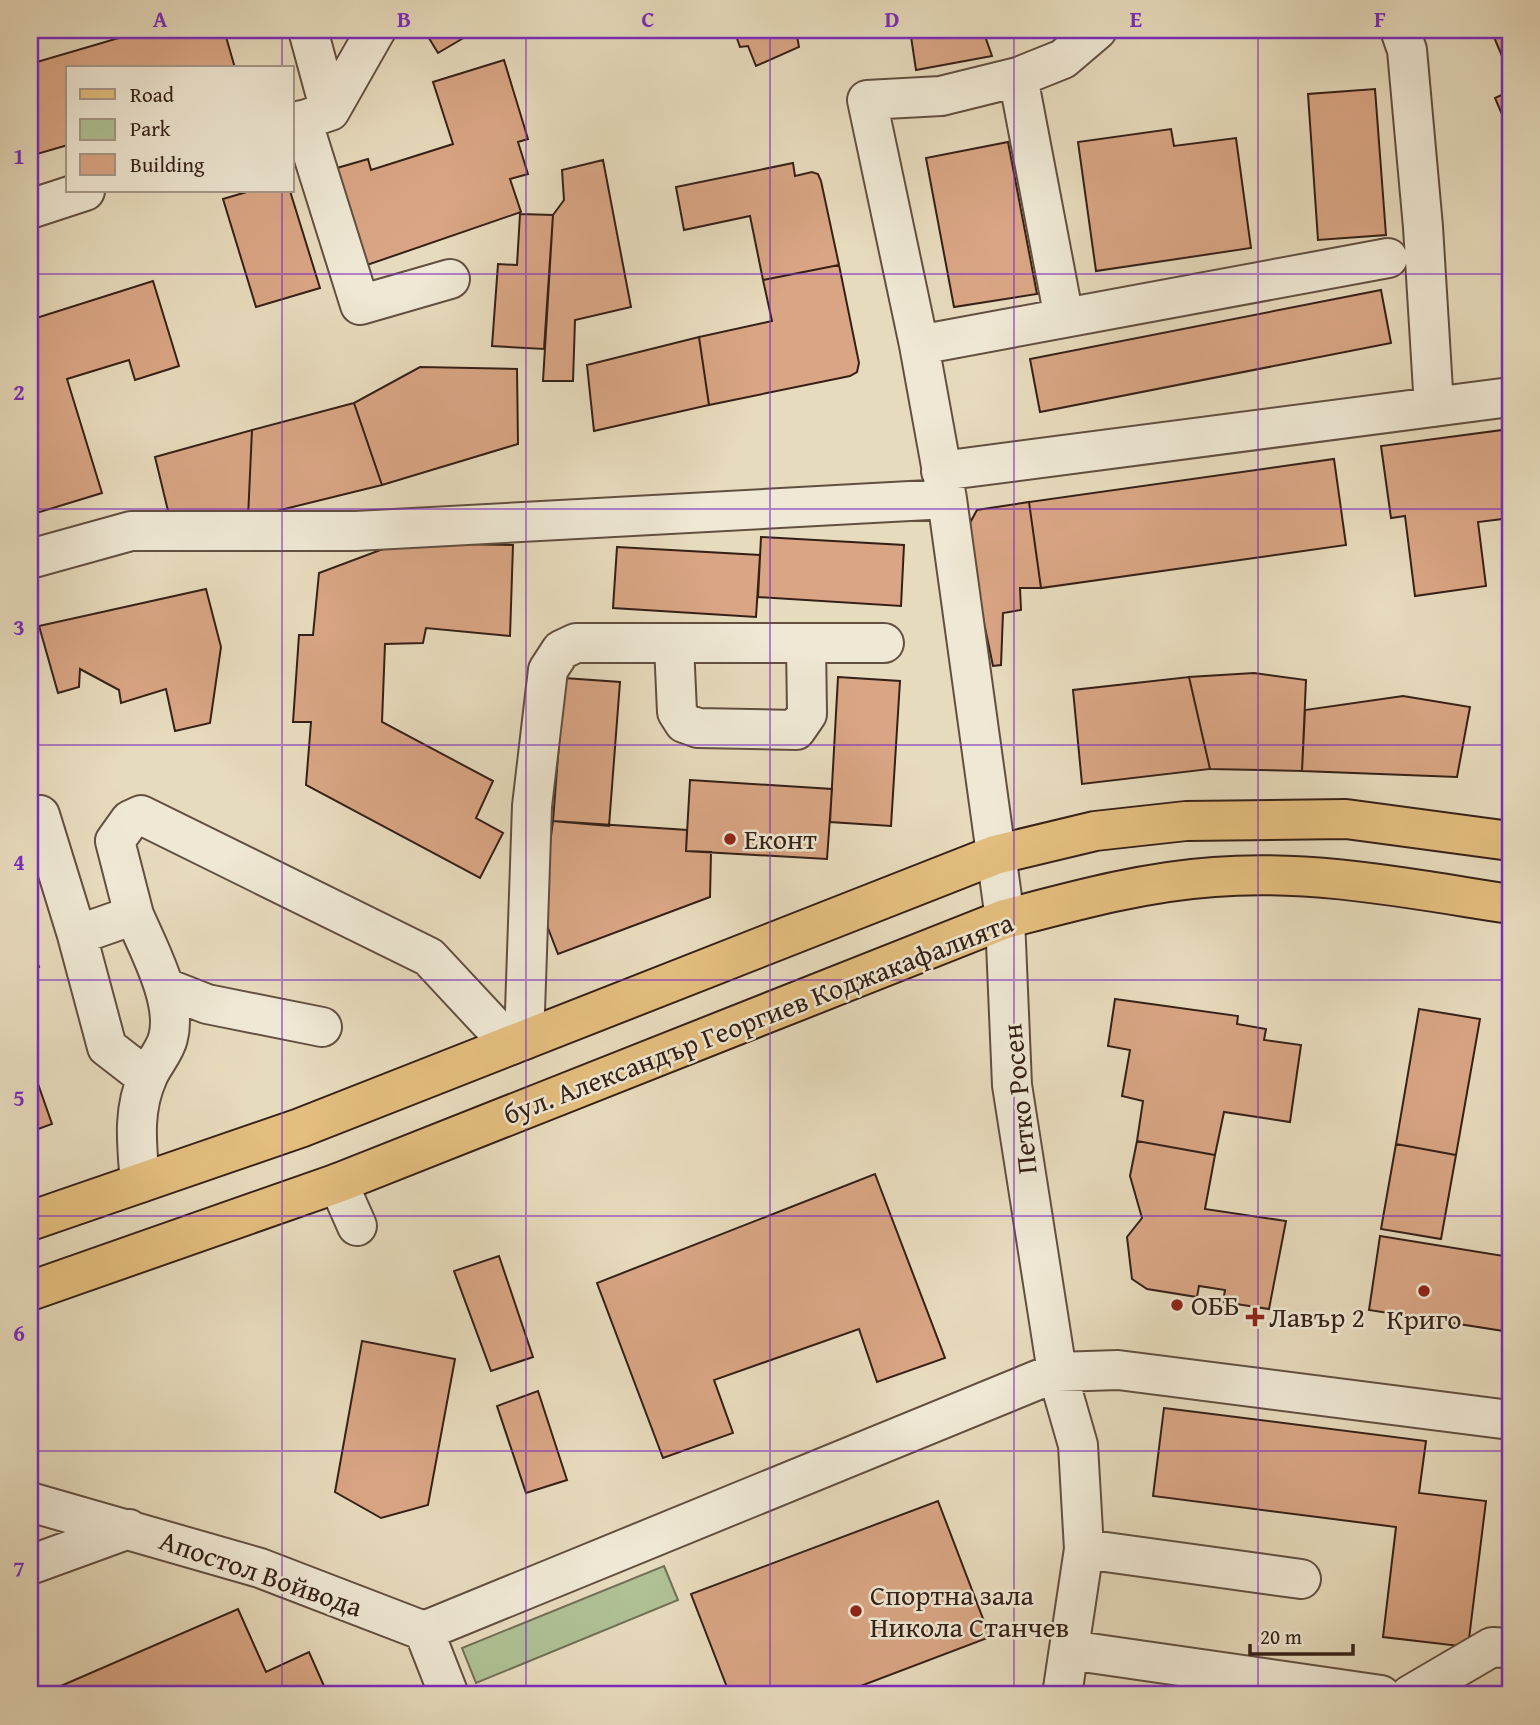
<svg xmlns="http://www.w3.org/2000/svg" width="1540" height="1725" font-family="'Gentium Book Plus',serif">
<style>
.green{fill:#afc195;stroke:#727056;stroke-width:2}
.building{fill:#d9a584;stroke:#352017;stroke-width:2}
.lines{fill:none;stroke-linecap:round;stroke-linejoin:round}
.minor-casing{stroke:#624f40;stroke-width:42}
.major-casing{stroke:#352017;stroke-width:42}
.minor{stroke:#efe8d4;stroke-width:38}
.major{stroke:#e4be7e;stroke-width:38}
.grid{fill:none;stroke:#7b2cbf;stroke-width:2;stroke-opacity:0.55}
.poi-dot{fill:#8f2418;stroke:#efe8d4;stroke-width:2.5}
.labels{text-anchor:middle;stroke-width:5;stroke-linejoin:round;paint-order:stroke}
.poi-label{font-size:28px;fill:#352017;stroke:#efe8d4;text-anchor:start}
.street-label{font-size:28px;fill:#352017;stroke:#efe8d4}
.neatline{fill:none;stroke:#7b2cbf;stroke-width:2.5}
.grid-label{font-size:23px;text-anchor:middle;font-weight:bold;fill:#7b2cbf}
</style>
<rect width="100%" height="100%" fill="#e7dbbd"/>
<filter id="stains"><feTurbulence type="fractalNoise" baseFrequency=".00286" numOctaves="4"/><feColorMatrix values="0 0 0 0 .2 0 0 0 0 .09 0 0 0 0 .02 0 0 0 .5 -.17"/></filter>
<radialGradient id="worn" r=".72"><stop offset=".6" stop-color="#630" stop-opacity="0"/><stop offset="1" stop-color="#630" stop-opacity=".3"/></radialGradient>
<path class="green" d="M664 1566 678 1600 476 1683 462 1648Z"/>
<path class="building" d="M146 30H224L235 68H68V145L30 156V64Z
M424 30H477L438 53Z
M734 30H796L799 47 756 66 748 46 740 47Z
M910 30H1000L985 36 992 56 916 70Z
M1491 30H1510V75Z
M504 60 528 139 518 142 528 174 510 179 521 212 367 265 337 168 368 159 371 170 453 144 433 82Z
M1375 89 1386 235 1318 240 1308 94Z
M1510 91V133L1495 98Z
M1171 129 1174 146 1236 138 1251 248 1096 271 1078 142Z
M1008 142 1037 294 954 307 926 158Z
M603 160 631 307 575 320 573 381H543L553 215 564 200 562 170Z
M793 163 795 176 812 172 818 174 821 181 839 265 763 280 750 216 684 230 676 187Z
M250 191H290L320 288 256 307 223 199Z
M520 214 553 215 544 349 492 346 498 264 517 265Z
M839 265 859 363 857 372 850 376 709 405 699 337 772 321 763 280Z
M153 281 179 366 135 380 129 360 67 379 102 493 30 515V320Z
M1381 290 1391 343 1040 412 1030 359Z
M699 337 709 405 594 431 587 365Z
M420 367 517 369 518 444 382 485 354 403Z
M354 403 382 485 248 518 252 430Z
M1510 429V518L1478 522 1486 586 1415 596 1405 516 1391 518 1381 446Z
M252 430 248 518 170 519 155 457Z
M1334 459 1346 545 1041 588 1029 502Z
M1029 502 1041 588H1020L1021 610 1003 613 1001 665 993 666 965 532 977 510Z
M761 537 904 545 901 606 758 597Z
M399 543 513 545 510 636 426 628 423 643 385 644 382 722 493 781 476 818 503 833 480 878 306 785 311 722H293L299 635H313L319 573Z
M617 547 760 555 756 617 613 608Z
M206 589 221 647 210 723 175 731 166 689 121 703 119 690 80 669 79 687 58 693 39 626Z
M1254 673 1306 680 1302 771 1210 769 1189 677Z
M838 677 900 681 891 826 830 822Z
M1189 677 1210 769 1082 784 1073 690Z
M564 678 620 682 609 826 553 821Z
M1403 696 1470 707 1457 777 1302 771 1305 710Z
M690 780 832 789 827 859 686 851Z
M553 821 687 830 686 851 711 852 710 897 558 954 541 910Z
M30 942 39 967 30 971Z
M1115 999 1238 1016 1237 1024 1266 1029 1264 1040 1301 1045 1290 1122 1224 1112 1215 1155 1137 1141 1143 1101 1122 1096 1130 1050 1108 1046Z
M1419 1009 1480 1019 1456 1155 1396 1144Z
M30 1061 52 1124 30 1132Z
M1137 1141 1215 1155 1205 1209 1286 1221 1269 1309 1223 1302 1225 1290 1199 1286 1197 1297 1147 1289 1132 1279 1127 1237 1142 1218 1130 1176Z
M1396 1144 1456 1155 1441 1239 1381 1229Z
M875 1174 945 1358 877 1382 859 1329 714 1380 733 1433 663 1458 597 1283Z
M1380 1236 1510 1257V1332L1369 1310Z
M499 1256 533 1357 491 1371 454 1271Z
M362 1341 455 1359 428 1505 381 1518 335 1492Z
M538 1391 567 1480 526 1493 497 1406Z
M1164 1408 1426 1441 1419 1493 1486 1501 1468 1647 1383 1637 1396 1527 1153 1496Z
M938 1501 990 1637 837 1695H730L691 1594Z
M238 1609 266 1672 309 1652 328 1695H237L233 1686 210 1695H40Z"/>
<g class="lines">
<g class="minor-casing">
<path id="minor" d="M1400 30 1407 50 1423 227 1434 407
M1018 77 1064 318
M330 111 376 30
M302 120 360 305 450 279
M292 124 330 111 308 30
M30 209 85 191
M919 345 1388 258
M941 471 1510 397
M30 559 131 531H356L947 499
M674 645 677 712 684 723 698 728 796 730 807 714 806 644
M40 815 77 935 134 915 115 841 130 820 141 815 429 957 511 1045
M134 915C148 948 178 1002 168 1038 165 1051 153 1064 148 1076 132 1111 137 1146 140 1183
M77 935 107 1047 147 1078
M166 988 207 1004 322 1027
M524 1040 532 806 548 670 561 650 576 643H884
M338 1183 357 1226
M30 1502 260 1568 424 1631 449 1695
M1084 1549 1301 1579
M30 1565 129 1529
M424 1631 1057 1372 1118 1370 1510 1420
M1069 1650 1381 1695
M1062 1695 1084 1549 1078 1445 1057 1372 1012 1085 1005 919 947 499 919 345 867 100 941 96 1018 77 1063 59 1097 30
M1410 1695 1492 1647 1510 1648"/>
</g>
<g class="major-casing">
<path id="major" d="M30 1221 300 1128 995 855 1095 831 1186 821 1346 819 1510 841
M30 1291 338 1183 1005 919C1074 901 1142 882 1214 877 1313 869 1412 889 1510 904"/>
</g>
<use href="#minor" class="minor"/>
<use href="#major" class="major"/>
</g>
<path class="grid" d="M282 30V68M526 30V1695M770 30V1695M1014 30V1695M1258 30V1695M282 191V1695M30 274H1510M30 509H1510M30 745H1510M30 980H1510M30 1216H1510M30 1451H1510"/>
<g class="poi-dot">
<circle cx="730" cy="839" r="7"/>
<circle cx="1424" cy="1291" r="7"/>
<circle cx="1177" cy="1305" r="7"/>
<path d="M1251.5 1306.5h7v7h7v7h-7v7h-7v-7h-7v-7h7z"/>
<circle cx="856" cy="1611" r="7"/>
</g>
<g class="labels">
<g class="poi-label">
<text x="744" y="849">Еконт</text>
<text x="1191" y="1315">ОББ</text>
<text x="1269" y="1327">Лавър 2</text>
<text x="1424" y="1329" text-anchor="middle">Криго</text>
<text x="870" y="1605">Спортна зала<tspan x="870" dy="32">Никола Станчев</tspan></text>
</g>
<g class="street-label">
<text transform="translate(758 1018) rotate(-21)" y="10">бул. Александър Георгиев Коджакафалията</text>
<text transform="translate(1019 1099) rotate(-96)" y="10">Петко Росен</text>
<text transform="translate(261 1573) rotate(19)" y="10">Апостол Войвода</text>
</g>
</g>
<rect width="1540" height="1725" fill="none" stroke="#e7dbbd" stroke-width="77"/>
<rect x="66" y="66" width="228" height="126" fill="#efe8d4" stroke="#a59888" stroke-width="2"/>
<rect x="80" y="89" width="35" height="10" fill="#e4be7e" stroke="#a59888" stroke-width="2"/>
<text x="130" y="102" font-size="21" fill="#352017">Road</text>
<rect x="80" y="119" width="35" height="21" fill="#afc195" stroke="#a59888" stroke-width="2"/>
<text x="130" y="136" font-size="21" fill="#352017">Park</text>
<rect x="80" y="154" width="35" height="21" fill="#d9a584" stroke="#a59888" stroke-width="2"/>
<text x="130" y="172" font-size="21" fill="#352017">Building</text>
<path d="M1250 1644v10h103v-10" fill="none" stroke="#352017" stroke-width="3.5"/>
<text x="1260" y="1644" font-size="21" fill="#352017" stroke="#efe8d4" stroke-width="5" paint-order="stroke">20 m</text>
<rect x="38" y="38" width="1464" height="1648" class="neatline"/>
<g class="grid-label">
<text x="160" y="27">A</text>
<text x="404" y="27">B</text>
<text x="648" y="27">C</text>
<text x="892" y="27">D</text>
<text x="1136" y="27">E</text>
<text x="1380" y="27">F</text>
<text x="19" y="164">1</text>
<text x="19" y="400">2</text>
<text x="19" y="635">3</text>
<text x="19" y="870">4</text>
<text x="19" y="1106">5</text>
<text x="19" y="1341">6</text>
<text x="19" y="1577">7</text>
</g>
<rect width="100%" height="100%" filter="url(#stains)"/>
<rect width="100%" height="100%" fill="url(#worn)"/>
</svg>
